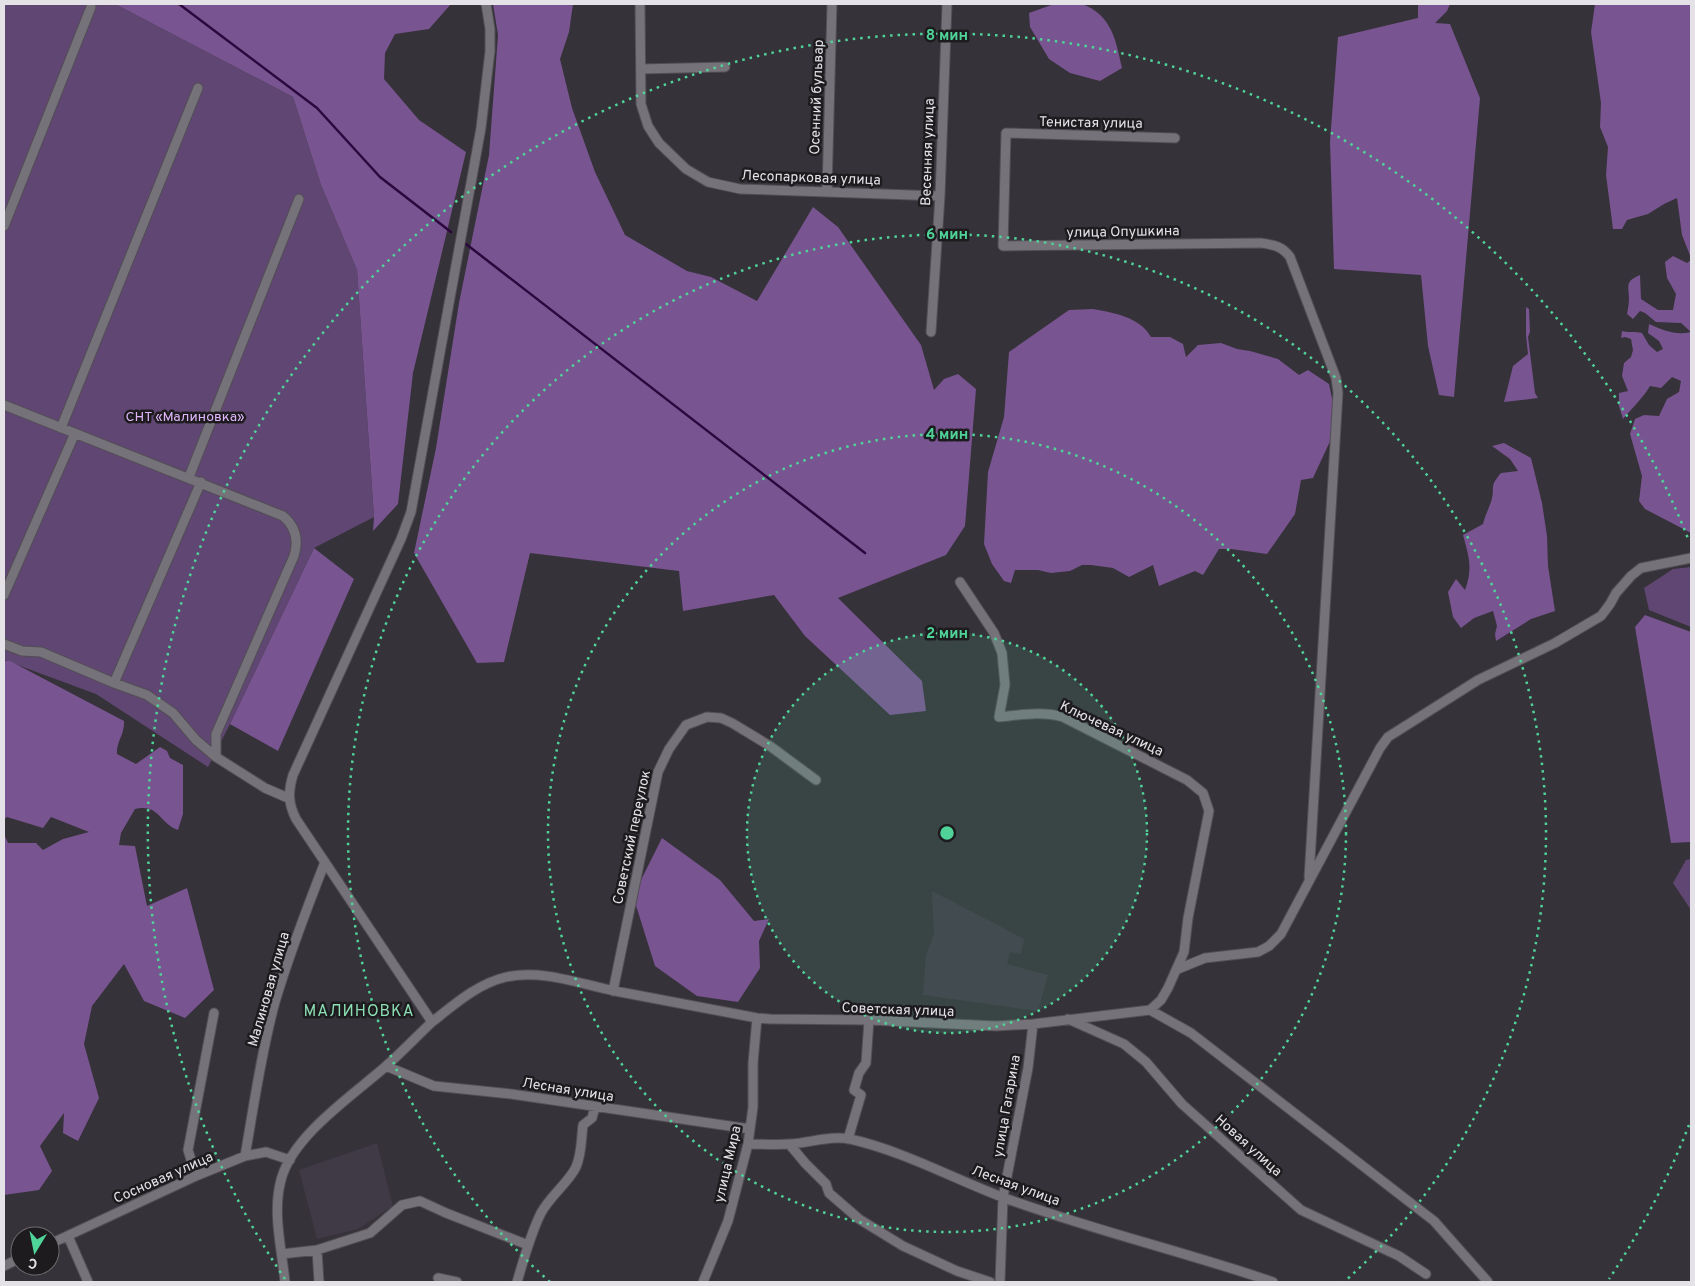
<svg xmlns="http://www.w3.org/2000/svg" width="1695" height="1286" font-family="Overpass,sans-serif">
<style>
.built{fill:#403946}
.green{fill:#604672}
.forest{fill:#785490}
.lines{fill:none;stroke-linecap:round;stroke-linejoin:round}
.stream{stroke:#2d083f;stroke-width:2.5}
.minor-casing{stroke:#524e54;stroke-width:11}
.minor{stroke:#76727a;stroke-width:9}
.ring{fill:none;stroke:#4fd399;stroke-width:2.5;stroke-dasharray:2.5 5}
.labels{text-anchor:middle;stroke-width:5;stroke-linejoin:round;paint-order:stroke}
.street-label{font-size:14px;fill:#e5e2e7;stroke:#1d1b1e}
.park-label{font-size:14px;fill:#dfb6fb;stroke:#1d1b1e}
.quarter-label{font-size:16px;letter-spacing:1px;fill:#8cdeb4;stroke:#1d1b1e}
.centre{fill:#4fd399;stroke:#1d1b1e;stroke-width:2.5}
.ring-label{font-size:15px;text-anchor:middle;font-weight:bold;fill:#4fd399;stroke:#1d1b1e;stroke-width:5;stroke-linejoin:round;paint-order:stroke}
</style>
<rect width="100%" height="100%" fill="#363239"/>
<path class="built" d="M932 891 1024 939 1021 954 1010 952 1007 964 1048 975 1038 1011 923 995 926 955 934 934Z
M377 1143 393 1206 358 1229 317 1239 299 1170Z"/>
<path class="green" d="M4 4H115L293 97 321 185 357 270 374 517 314 548 230 724 208 767 96 694 4 660Z
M1691 567V627L1649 610 1644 588 1673 569Z
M1691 859V910L1673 883 1686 860Z"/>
<path class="forest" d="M115 4H451L429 29 395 34 385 53 384 79 419 120 466 152 413 373 398 504 373 531 374 517 357 270 321 185 293 97Z
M493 4H573L569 32 560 59 572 108 595 172 625 235 687 271 711 277 757 301 813 207 838 227 921 345 934 390 944 379 958 374 976 389 965 526 946 555 838 598 922 681 926 711 890 715 805 636 774 595 683 611 679 571 530 553 504 662 477 663 414 553 436 448 459 303 489 155 498 35Z
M1054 4C1062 4 1074 2 1082 4 1112 15 1116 41 1122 68L1100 81 1070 73 1049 59 1030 27 1029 13Z
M1418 4H1450L1447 11 1435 23 1450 24 1480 98 1454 397 1439 395 1428 346 1421 275 1334 269 1330 141 1338 37 1418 18Z
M1595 4H1691V258L1682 235 1677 198 1664 204 1648 214 1627 220 1622 229H1613L1606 175 1608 147 1600 127 1601 103 1591 32Z
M1673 256 1687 263 1691 260V533L1645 509 1639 501 1642 476 1630 434 1635 419 1644 415 1659 416 1667 399 1679 392 1681 381 1672 377 1661 388 1650 386C1643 398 1632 408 1623 419L1619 406V393L1628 391 1622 376 1624 363 1631 357 1633 350 1631 339 1625 337 1621 338 1622 331C1629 333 1635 331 1642 333L1649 345 1657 352 1663 349 1659 341 1648 333 1649 324C1663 330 1676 336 1691 332L1681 323 1656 322 1645 313 1640 311 1633 319 1627 314C1628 309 1629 303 1629 298 1628 284 1626 281 1640 275L1641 299 1658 310H1673L1676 294 1667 278 1665 262Z
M1526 307 1529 309 1530 332 1528 337 1535 393 1538 398 1504 402 1513 366 1528 354 1526 335Z
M1093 309C1114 313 1140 317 1151 337H1170L1183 344 1186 357 1198 345 1221 343 1237 349 1250 351 1278 359 1299 375 1308 370 1329 384 1334 408 1332 437 1313 478 1301 480 1295 514 1267 554 1231 549H1219L1203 575 1195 571 1159 586 1153 565 1129 577 1113 568 1091 565H1082L1070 571 1051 573 1038 570H1015L1011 583 1004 581 992 564 984 544 988 472 1004 417 1009 352 1069 310Z
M1504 443 1531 458 1542 503 1547 536 1548 566 1555 611 1531 619 1496 641 1495 634 1497 626 1493 611 1474 618 1461 628 1453 617 1448 592 1456 579 1465 590C1473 568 1469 557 1463 535L1483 524C1485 516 1488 510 1491 502 1496 486 1488 488 1501 473L1518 471 1510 459 1492 446Z
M314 548 354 579 278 751 230 724Z
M1645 615 1691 632V842L1671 843 1635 627Z
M4 661H10L124 721C125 734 116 742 117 754L136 764 160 747 167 751 170 758 183 765V814L178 830C159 823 159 803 135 809L121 833 119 845 135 846 147 906 187 888 214 990 185 1018 144 1001 124 964 92 1006 84 1044 99 1098 78 1141 63 1133 64 1113 40 1146 52 1171 39 1190 4 1195V834L8 843H36L43 850 63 839 89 832 51 817 43 828 7 817 4 819Z
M662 838 720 880 754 921 769 919 759 941 760 968 738 1002 697 996 655 966 633 896Z"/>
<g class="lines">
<path class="stream" d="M179 4 317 108 380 177 451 232
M466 244 865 553"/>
<g class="minor-casing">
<path id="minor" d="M640 4 641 104 648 126 659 143 686 169 708 182 740 189 940 196
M641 69 725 67
M1175 138 1006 133 1003 246 1261 243C1274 245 1282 246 1290 257L1336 378 1338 393 1309 878
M827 191 832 4
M4 226 91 7
M931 332 940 196 947 4
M4 405 283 516C296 527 299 540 294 556L216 734V757L265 788 288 798
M61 428 198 88
M189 477 299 199
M4 595 75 433
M4 644 22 651 41 652 114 683 147 695 173 713 196 740 216 757
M114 683 201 482
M1178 969 1205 958 1258 952 1269 946 1281 934 1380 748 1388 737 1478 680 1555 643 1601 616 1610 604 1616 593 1631 576 1641 568 1691 558
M613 991 658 772 669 749 686 725 707 717 721 718 732 723 770 746 816 780
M1150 1010 1191 1033 1434 1221 1488 1282
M1068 1019 1124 1044 1146 1062 1182 1104 1301 1210 1399 1256 1426 1274
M432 1022C455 1004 477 984 506 977 542 969 580 984 615 991 662 1000 710 1009 757 1018L770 1019 869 1020 996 1026 1033 1024 1150 1010 1161 1000 1168 988 1184 952 1188 918 1209 811 1203 793 1187 780 1063 717C1042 711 1021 715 999 717L1005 685 1002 653 994 633 960 582
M386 1066 434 1086 511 1094 750 1129
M848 1139 861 1095 854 1090 859 1073 866 1063 869 1020
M748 1144C762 1144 776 1145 790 1144 809 1143 831 1135 850 1139 903 1151 952 1178 1002 1197 1091 1230 1183 1251 1273 1282
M790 1145 805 1163 826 1184 829 1193 859 1219 903 1246 957 1271 990 1282
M245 1156C254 1105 261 1053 275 1002 289 955 307 908 325 862
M196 1176 188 1150 214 1013
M68 1236 88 1282
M50 1244 196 1176 245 1156 266 1152 290 1160
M317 1250 319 1282
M282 1254 317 1250 370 1233 402 1205 420 1201 446 1213 528 1245
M4 1266 20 1258
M438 1278 457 1282
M285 1282C282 1250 272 1213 281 1180 292 1136 352 1096 385 1067 401 1053 416 1037 432 1022L296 819C288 803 288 792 293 775L401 539 411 512 481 128 490 51V29L486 4
M517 1282C524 1259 530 1235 541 1213 550 1196 569 1182 576 1167 582 1153 581 1140 583 1125L592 1118 595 1107
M703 1282 728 1221 748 1144 753 1107V1063L757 1018
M1000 1282 1003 1197 1028 1068 1033 1024"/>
</g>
<use href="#minor" class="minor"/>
</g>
<circle cx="947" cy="833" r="200" fill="#4fd399" fill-opacity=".12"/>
<g class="ring">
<circle cx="947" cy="833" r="200"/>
<circle cx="947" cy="833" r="399"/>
<path d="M550 1282A599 599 0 1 1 1344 1282"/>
<path d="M1689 1125A798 798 0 0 1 1609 1279M285 1279A798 798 0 1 1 1689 541"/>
</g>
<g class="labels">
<g class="street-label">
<text transform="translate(816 97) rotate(-88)" y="5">Осенний бульвар</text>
<text transform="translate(1091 122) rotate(1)" y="5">Тенистая улица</text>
<text transform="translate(927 152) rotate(-88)" y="5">Весенняя улица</text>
<text transform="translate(811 177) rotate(2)" y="5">Лесопарковая улица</text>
<text transform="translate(1123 231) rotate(-1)" y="5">улица Опушкина</text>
<text transform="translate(1112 728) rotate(25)" y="5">Ключевая улица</text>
<text transform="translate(631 837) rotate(-78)" y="5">Советский переулок</text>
<text transform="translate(268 989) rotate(-74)" y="5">Малиновая улица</text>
<text transform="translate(898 1009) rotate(2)" y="5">Советская улица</text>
<text transform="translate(568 1089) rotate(9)" y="5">Лесная улица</text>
<text transform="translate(1006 1106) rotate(-80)" y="5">улица Гагарина</text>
<text transform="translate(1249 1145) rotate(42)" y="5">Новая улица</text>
<text transform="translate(727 1164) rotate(-77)" y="5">улица Мира</text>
<text transform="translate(163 1177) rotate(-24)" y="5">Сосновая улица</text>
<text transform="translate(1016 1185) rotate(20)" y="5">Лесная улица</text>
</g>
<g class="park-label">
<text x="185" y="421">СНТ «Малиновка»</text>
</g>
<g class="quarter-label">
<text x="359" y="1016">МАЛИНОВКА</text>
</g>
</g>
<circle cx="947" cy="833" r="8" class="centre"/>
<g class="ring-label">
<text x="947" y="40">8 мин</text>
<text x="947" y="239">6 мин</text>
<text x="947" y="439">4 мин</text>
<text x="947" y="638">2 мин</text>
</g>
<rect width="1695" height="1286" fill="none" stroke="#e5e2e7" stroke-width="10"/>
<g transform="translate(35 1251) rotate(190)"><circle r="24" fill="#1d1b1e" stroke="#6d6b6e"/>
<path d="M0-4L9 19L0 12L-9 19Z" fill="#4fd399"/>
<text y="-8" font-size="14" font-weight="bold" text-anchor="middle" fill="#e5e2e7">С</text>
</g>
</svg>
